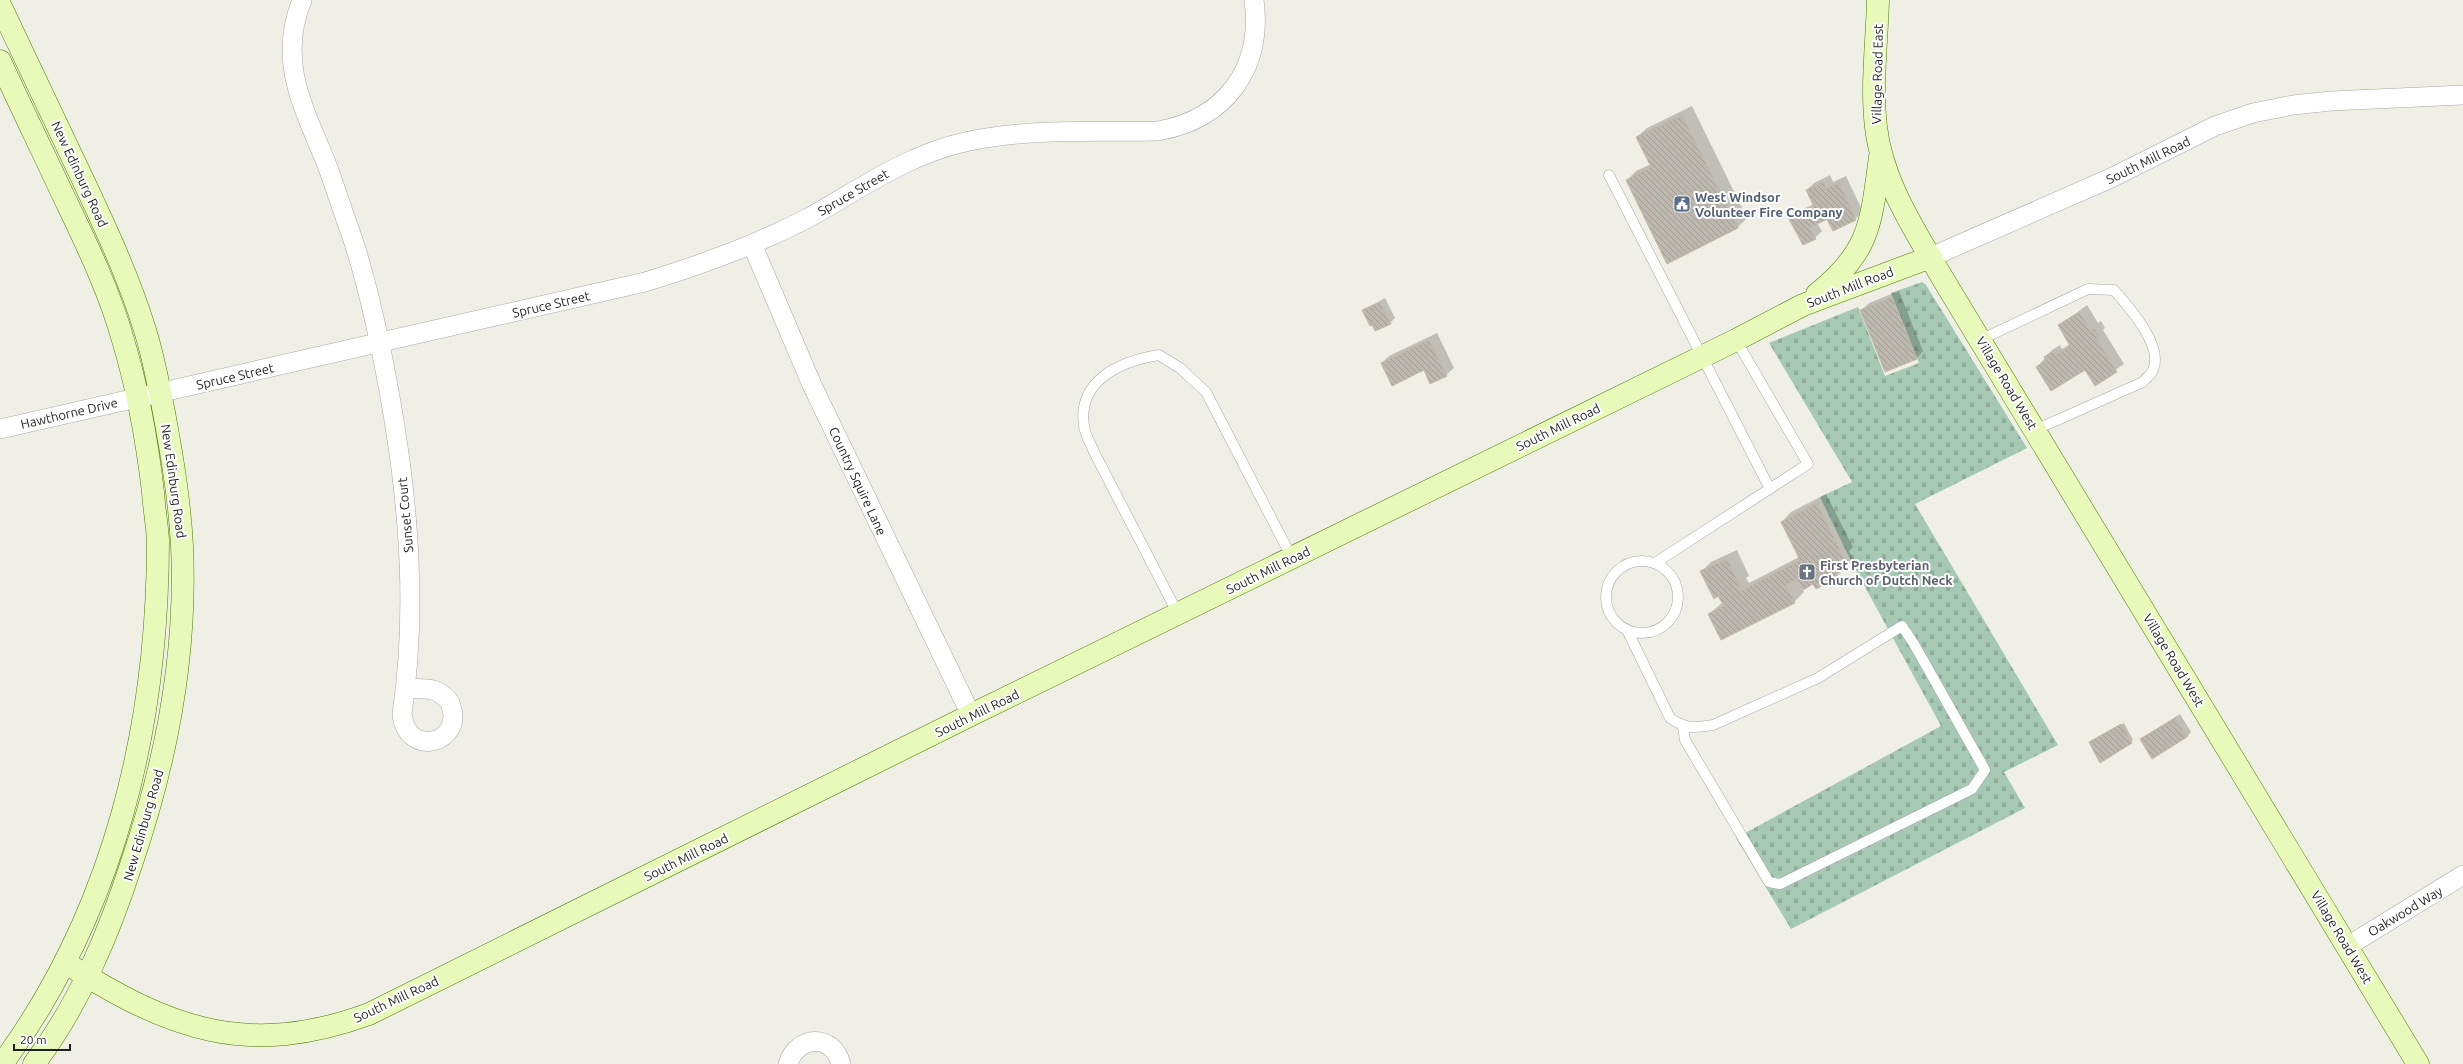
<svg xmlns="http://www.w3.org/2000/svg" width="2463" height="1064" font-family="Ubuntu,sans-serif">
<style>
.cemetery{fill:url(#cemetery-stones)}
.shadow{fill:#0003}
.building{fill:url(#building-back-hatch);stroke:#c2b9a7}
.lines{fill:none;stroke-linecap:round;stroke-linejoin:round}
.lane-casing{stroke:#a6a6a6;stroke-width:11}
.street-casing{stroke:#a6a6a6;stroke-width:20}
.secondary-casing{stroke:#4f7804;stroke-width:23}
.lane{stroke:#fff;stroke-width:10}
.street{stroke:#fff;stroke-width:19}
.secondary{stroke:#e7fab9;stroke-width:22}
.labels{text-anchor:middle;stroke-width:4;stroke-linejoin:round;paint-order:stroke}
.street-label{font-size:13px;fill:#1f1f1f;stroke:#fff}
.service-label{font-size:13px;font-weight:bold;fill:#4e5e75;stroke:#fff;text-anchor:start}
.worship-label{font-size:13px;font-weight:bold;fill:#5b616d;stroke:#fff;text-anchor:start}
</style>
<defs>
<pattern id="cemetery-stones" width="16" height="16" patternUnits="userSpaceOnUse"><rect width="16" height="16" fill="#a6c9b4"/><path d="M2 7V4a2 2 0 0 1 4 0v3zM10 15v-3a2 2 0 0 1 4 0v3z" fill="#8eac9a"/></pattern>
<pattern id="building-back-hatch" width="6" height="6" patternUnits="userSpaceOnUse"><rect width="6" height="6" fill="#bdb8ae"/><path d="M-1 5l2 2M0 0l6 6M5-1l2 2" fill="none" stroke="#a29e95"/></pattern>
</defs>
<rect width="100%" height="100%" fill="#f0efe5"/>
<path class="cemetery" d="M1922 282 1926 285 2027 448 1915 504 2058 745 2004 772 2025 808 1791 929 1736 838 1941 726 1853 565 1820 497 1852 482 1769 343 1858 307 1885 376 1919 363 1891 293Z"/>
<path class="shadow" d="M1692 106 1747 218 1738 227 1667 262 1627 180 1636 171 1651 164 1637 137 1647 128Z
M1830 175 1833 182 1846 176 1863 212 1855 219 1827 217 1817 223 1822 231 1815 238 1803 244 1790 219 1797 212 1814 204 1807 190 1814 183Z
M1899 291 1923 351 1916 359 1862 310 1869 303Z
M1385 298 1395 318 1390 323 1373 324 1364 311Z
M2087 305 2098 323 2101 321 2105 328 2103 330 2124 364 2095 384 2085 369 2037 367 2052 350 2060 345 2062 349 2070 344 2059 326Z
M1437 333 1454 368 1446 375 1424 369 1382 363 1389 356Z
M1826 494 1853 547 1849 551 1853 559 1846 567 1836 577 1814 583 1802 589 1804 592 1794 602 1709 614 1723 602 1702 571 1711 562 1737 550 1749 576 1746 578 1749 583 1799 557 1782 522 1791 512Z
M2180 714 2191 732 2187 737 2141 739Z
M2124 723 2133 740 2131 742H2091Z"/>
<path class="building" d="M1682 115 1738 228 1667 264 1626 180 1651 167 1636 137Z
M1823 182 1826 189 1839 182 1856 220 1833 231 1827 219 1809 228 1816 239 1803 245 1789 219 1814 207 1806 190Z
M1892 297 1917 359 1885 372 1860 310Z
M1380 302 1391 324 1375 331 1372 325 1370 326 1362 310Z
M2079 312 2091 330 2094 328 2099 336 2096 338 2117 372 2095 386 2085 370 2051 391 2036 367 2046 360 2044 357 2052 352 2055 355 2070 346 2058 325Z
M1429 340 1447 376 1430 384 1424 370 1392 386 1381 363Z
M1817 503 1844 558 1839 560 1844 569 1835 574 1837 578 1816 589 1813 584 1803 590 1797 579 1786 585 1795 603 1721 640 1708 614 1724 606 1718 596 1714 599 1700 571 1727 559 1740 586 1737 587 1739 592 1800 560 1781 522Z
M2175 718 2187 737 2152 759 2140 739Z
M2121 724 2132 743 2100 763 2089 742Z"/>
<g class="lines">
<g class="lane-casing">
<path id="lane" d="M1609 175 1770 489
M1980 340 2088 289 2114 290C2129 307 2164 346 2153 370 2152 374 2146 378 2143 382L2035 430
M1606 597a36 36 0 1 1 72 0a36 36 0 1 1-72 0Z
M1655 563 1808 464 1736 340
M1178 614 1094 452C1091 444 1085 435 1084 426 1077 380 1121 361 1159 355L1180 368 1206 392 1292 558
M1627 630 1670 718C1686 729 1694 728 1713 725L1818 678 1902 626 1914 644 1985 770 1972 789 1780 884 1769 882 1685 740 1683 727"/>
</g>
<g class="street-casing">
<path id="street" d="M302 0C277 62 304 108 327 165 335 187 342 209 350 231 363 268 372 307 380 345 405 465 420 592 402 714 407 759 464 743 451 706 449 698 441 693 433 690 425 688 414 689 405 688
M752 244 812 385 971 715
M1931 257 2111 178 2215 126 2253 113 2293 105 2331 101 2463 95
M0 429 645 282C701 265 756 245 808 218 859 190 906 155 965 142 1027 128 1094 132 1158 131 1226 119 1263 68 1254 0
M2348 946 2463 875
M788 1064C797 1035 833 1033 841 1064"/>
</g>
<g class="secondary-casing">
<path id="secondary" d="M1878 0C1877 41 1871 86 1876 127 1882 182 1916 232 1943 279L2418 1064
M0 5C25 58 50 111 75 163 101 218 127 272 145 330 155 362 161 396 167 429 174 467 180 507 182 546 187 652 166 762 132 862 109 933 80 1003 34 1064
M0 61C21 107 43 152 64 197 86 243 109 290 123 340 138 390 147 441 153 492 154 508 157 524 158 540 158 727 114 912 2 1064
M1817 294C1871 251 1871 222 1880 157
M66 963C170 1030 249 1058 369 1014L971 715 1736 340 1803 305 1931 257"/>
</g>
<use href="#lane" class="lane"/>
<use href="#street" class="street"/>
<use href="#secondary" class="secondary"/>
</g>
<defs>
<g id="civic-square" transform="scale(0.9)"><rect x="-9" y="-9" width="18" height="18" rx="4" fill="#5c6f8a" stroke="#fff"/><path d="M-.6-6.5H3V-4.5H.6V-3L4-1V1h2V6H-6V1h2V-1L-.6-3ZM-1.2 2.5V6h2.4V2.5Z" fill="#fff"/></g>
<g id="church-square" transform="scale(0.9)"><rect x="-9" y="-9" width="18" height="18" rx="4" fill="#6b7280" stroke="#fff"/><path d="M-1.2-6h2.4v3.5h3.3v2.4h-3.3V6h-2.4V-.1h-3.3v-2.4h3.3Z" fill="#fff"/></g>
</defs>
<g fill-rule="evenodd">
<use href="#civic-square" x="1682" y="204"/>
<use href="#church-square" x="1807" y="572"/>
</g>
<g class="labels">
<g class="street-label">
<text transform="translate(1877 74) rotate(-89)" y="5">Village Road East</text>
<text transform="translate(2148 160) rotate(-26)" y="5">South Mill Road</text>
<text transform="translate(80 174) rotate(65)" y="5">New Edinburg Road</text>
<text transform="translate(853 192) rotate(-30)" y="5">Spruce Street</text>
<text transform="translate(1850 287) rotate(-21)" y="5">South Mill Road</text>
<text transform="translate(551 304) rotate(-13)" y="5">Spruce Street</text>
<text transform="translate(235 376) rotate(-13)" y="5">Spruce Street</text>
<text transform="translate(2007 383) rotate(59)" y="5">Village Road West</text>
<text transform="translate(69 413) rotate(-13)" y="5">Hawthorne Drive</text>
<text transform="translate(1558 427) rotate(-26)" y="5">South Mill Road</text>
<text transform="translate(174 481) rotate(82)" y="5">New Edinburg Road</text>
<text transform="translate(858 481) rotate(65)" y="5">Country Squire Lane</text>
<text transform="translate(405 515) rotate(-95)" y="5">Sunset Court</text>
<text transform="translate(1268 570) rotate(-26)" y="5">South Mill Road</text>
<text transform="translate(2174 660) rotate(59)" y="5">Village Road West</text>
<text transform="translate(977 713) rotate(-26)" y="5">South Mill Road</text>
<text transform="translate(143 825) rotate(-74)" y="5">New Edinburg Road</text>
<text transform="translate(686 857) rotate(-26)" y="5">South Mill Road</text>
<text transform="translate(2405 911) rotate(-31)" y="5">Oakwood Way</text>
<text transform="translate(2342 937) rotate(59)" y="5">Village Road West</text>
<text transform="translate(396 999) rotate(-25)" y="5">South Mill Road</text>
</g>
<g class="service-label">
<text x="1695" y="202">West Windsor<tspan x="1695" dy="15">Volunteer Fire Company</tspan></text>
</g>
<g class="worship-label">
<text x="1820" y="570">First Presbyterian<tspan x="1820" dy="15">Church of Dutch Neck</tspan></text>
</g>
</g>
<path d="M14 1044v6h56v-6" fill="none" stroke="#1f1f1f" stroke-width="2"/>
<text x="20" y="1044" font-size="12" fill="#1f1f1f" stroke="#ffffff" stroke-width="3" paint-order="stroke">20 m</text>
</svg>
